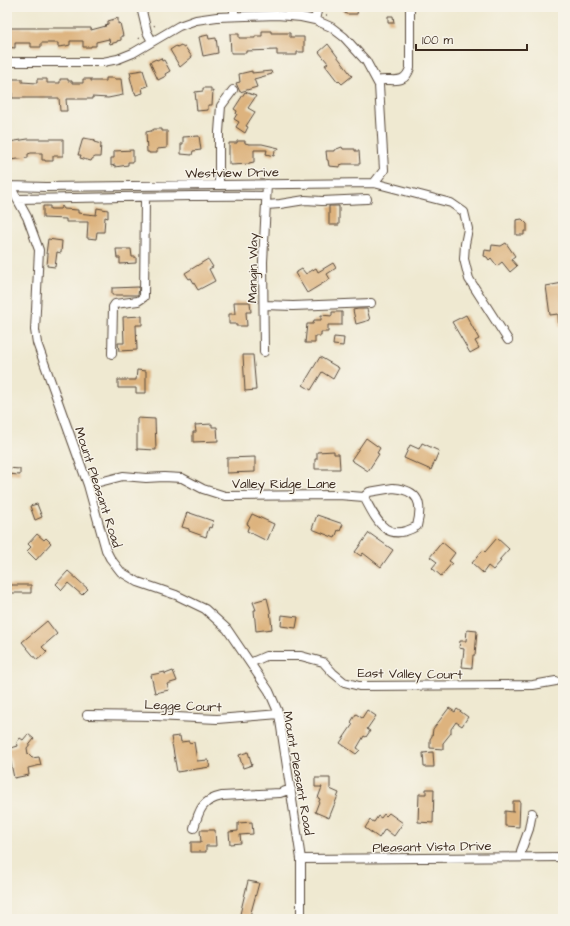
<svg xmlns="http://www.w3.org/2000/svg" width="570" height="926" font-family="'Architects Daughter',sans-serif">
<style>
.building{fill:#ddb37e}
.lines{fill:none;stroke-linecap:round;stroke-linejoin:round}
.minor-casing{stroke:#564739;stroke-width:10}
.path{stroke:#564739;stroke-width:1.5;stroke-dasharray:1 3;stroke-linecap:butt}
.minor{stroke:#fff;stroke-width:8}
.labels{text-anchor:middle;stroke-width:3;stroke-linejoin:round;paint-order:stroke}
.street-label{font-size:13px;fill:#3b2a1e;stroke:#f7f3e8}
</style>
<rect width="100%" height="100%" fill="#f7f3e8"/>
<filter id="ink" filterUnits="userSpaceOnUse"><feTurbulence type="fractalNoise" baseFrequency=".025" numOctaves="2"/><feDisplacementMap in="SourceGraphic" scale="8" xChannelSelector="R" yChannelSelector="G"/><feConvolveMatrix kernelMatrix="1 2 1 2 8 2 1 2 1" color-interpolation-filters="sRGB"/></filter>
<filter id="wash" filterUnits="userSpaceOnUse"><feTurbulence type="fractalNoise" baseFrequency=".012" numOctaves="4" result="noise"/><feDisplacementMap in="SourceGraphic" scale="16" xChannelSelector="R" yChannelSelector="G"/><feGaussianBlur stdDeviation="0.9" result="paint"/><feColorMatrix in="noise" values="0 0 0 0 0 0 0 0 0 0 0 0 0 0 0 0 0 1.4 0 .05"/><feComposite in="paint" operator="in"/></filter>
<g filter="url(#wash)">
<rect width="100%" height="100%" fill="#efe9d1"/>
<g id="blocks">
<path class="building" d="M338 7H355V8H358L357 14H346Z
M388 16H393L394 23H388Z
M118 18V24L120 23 123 36H121V40L117 41V42L110 44 109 39 96 42V46H91V47H83V41H70V45L66 46 58 47V43H41V47H31V43H15V48L7 47V28H91V30L106 26 105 25 108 24V21Z
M262 31H271V33H290V37H304V52H297V55H277V50L246 51V53H231L230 34H239V38H255V36H262Z
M208 35 209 39 216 38 218 53 203 56 199 37Z
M328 44 352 76 342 84 339 81 338 82 325 65 328 63 319 52Z
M181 45 183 48 185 47 192 57 180 67 170 50 176 46 177 47Z
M161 58 162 61 164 60 170 71 165 74 166 76 158 80 150 62 156 59 157 60Z
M143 70 148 86 142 88 143 93 136 95 135 92H134L130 77 131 76 130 72Z
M252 71V73L271 71 272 74 254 79 257 87 240 92 236 83 240 82 239 74Z
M106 78H114V79H121L123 95 108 98 92 97V99H66L67 111H60L59 98H12V79H22V82L37 83V79H47V83H60V79H68V81H72V83H83V79H91V81H106Z
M203 88H211V92L213 91 212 105H208V110L197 111 195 92 203 91Z
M245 92 256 96 248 108 255 112 246 126 248 127 245 133 236 127 239 122 234 119 237 114H236L237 111 234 109Z
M154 129H162V131H167V148L157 149V153H149V152H147L146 132 151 131Z
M199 136 201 150 193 151 192 155 181 154V144H183V137Z
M83 138 95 140 94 142 101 144 100 157H95L92 159 91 161 80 158 81 155H78Z
M28 139H63V156H53V161H45V160H42V153H31L28 154V158L9 160V142Z
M237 141H245V143L249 144H262L279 148 278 150H275L274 156 266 154 267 150H254V162L249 163V164L231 165V164H229V143H237Z
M342 147 343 149H355V151H359L360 164H343L340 165V167L329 166 328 160H327L326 151H334V150Z
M133 150V162H128V165L115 167V165L111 166V158H114V151Z
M43 206H50V209H60L62 206 64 209 78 210V213L96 215 97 208 108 210V218L105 217 104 232H97L96 239 87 238 88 222H66V219L43 218Z
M329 206H339V225H329Z
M522 219 527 224V231H524V235H516V220Z
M48 239 62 241 61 253 57 252 55 267 47 266 48 254H46Z
M506 243 515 256 511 259 517 266 510 272 502 262 497 266 491 258 489 260 487 257 484 256 485 250 491 251 492 245 501 246Z
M116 249H131L132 257H136V263L120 264V258H117Z
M208 259 213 267 209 269 215 281 198 290 191 278 189 279 185 273Z
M333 263 336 268 327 274 330 279 307 293 295 273 302 269 306 274 316 268 318 272Z
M563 283V326L559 327 558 314 550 315 546 286Z
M139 287 138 295H112V288Z
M234 302H250L251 312H246L247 326H236V324H229V314H235Z
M358 309H367L370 320 356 324 353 310Z
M332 312H342V325H328V332H321V336H315V343H305L307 324H313L314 320H321V315L332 316Z
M466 315 479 339 475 341 479 348 470 353 452 322Z
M142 316V325H136L137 350 119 351 118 343H124L123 317Z
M334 337 344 338 343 346 333 345Z
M243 355H253L256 390 245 391Z
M320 357 339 368 333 379 322 372 311 390 303 385Z
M137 370 146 371V393H136V388H118V380H136Z
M137 418 155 419 156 450 137 449Z
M212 424V427H217L218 441 193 442V432H196L195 425Z
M366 438 380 448 377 453 379 454 368 471 351 460Z
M422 443 439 451 431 470 404 458 410 445 419 449Z
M334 451V454H339L340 469H315V459H317V452Z
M255 457V472L227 473V458Z
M7 468 20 469V475L7 474Z
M37 504 42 517 35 520 30 506Z
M187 512 213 521 211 528 209 527 206 537 189 531V529L182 527Z
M252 514 274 524 267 541 247 531 249 525 247 524Z
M317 515 343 524 340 531 338 530 335 538 312 529Z
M369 533 393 550 381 567 363 553 361 556 355 552Z
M37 534 44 540 46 538 51 543 36 560 27 551 31 547 28 544Z
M497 538 509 549 499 560 501 561 493 570 488 566 483 573 472 563 483 550 485 552Z
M442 542 455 553 449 561 452 563 441 576 432 568 437 562 430 557Z
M68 571 88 589 82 595 68 583 62 590 56 584Z
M7 585H31V593H7Z
M267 598 270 610 272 629 256 631 254 610H256L253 602Z
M282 615 298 617 296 628 281 626Z
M47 621 57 634 42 647 47 652 37 660 22 642Z
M467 630 477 631 475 655H473L472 668 462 667 464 649 459 648 460 641H466Z
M173 671 177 681 167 684 169 690 155 693 151 675 165 672V674Z
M449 708 455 712 457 709 468 717 462 726 456 722 451 729V733L443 743V749L430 748V739L432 736 433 729Z
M367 710 376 716 367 729 370 731 366 737 364 736 357 748 360 750 356 754 340 743 353 724 351 722 356 714 362 718Z
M28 734 34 739 27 748 28 754 32 758 39 757 41 765 28 768 29 775 14 778 8 749 18 746 17 742 20 738 23 740Z
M180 736 181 742 189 741V743L194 742 197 761 208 760 210 767 177 772 171 737Z
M248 752 252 765 243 768 239 755Z
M433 752 434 767H424L423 753Z
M315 778H330V789L339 793 329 818 315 812 320 799 318 798 322 787H315Z
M426 789H434L433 823 418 822 419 794H426Z
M513 801H520L519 827 505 826V811L513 812Z
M389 813 403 823 394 836 385 829 379 838 365 828 370 820 374 822 378 816 381 818 384 814 386 816Z
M252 822 253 834 240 835 241 843 230 844 229 832 238 831V823Z
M200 830H215L216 846H206V852H191V842H201Z
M248 881 259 883 250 916 240 914Z"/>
</g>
</g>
<g filter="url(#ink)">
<use href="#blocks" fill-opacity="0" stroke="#564739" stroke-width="1"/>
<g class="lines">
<g class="minor-casing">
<path id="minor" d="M141 7 147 32 152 41
M234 7V16
M315 20 318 7
M7 62H103L118 59 133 53 179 26 196 20 217 17 277 15 301 17 315 20 331 27 344 37 366 61 379 85 384 170 374 183
M377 81C391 77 404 87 410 68V7
M7 183 10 186 27 217 39 250 35 330 37 343 88 485 106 550 110 558 121 572 138 582 176 595 205 609 227 629 269 691 279 714 301 859V919
M219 185V132L221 106 233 90
M10 186 46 187 374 183 451 203 464 212 468 229 465 244 464 259 469 279 508 340
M17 199C100 198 183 195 266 196
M266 205 280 204 305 200 322 201 367 199
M264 305 293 306 371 303
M264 352 263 262 267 184
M112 354 113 307 115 304 138 301 144 297 145 198
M88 485 123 476 146 478 164 477 182 478 203 489 225 496 339 495 364 497
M393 488C419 490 423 503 417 526 386 544 377 521 364 497L369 492Z
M250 663 266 656H301L323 662 333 673 344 682 359 686 533 685 556 681
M87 715 155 716 217 719 279 714
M194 828C199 810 202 800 222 796L280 793 291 789
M521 857V851L529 829 532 813
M301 859 563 857"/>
</g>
<path class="path" d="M307 8V9
M326 15H327
M154 26 155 25
M139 38 140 39"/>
<use href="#minor" class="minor"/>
</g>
</g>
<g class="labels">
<g class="street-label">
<text transform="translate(232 172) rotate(-1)" y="5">Westview Drive</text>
<text transform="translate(252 268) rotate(-89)" y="5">Mangin Way</text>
<text x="284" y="488">Valley Ridge Lane</text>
<text transform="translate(99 487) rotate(72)" y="5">Mount Pleasant Road</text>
<text transform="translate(410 673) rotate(1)" y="5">East Valley Court</text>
<text transform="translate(183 705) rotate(2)" y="5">Legge Court</text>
<text transform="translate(299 773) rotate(80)" y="5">Mount Pleasant Road</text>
<text transform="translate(432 846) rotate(-1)" y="5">Pleasant Vista Drive</text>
</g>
</g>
<rect width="570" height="926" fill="none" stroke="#f7f3e8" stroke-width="24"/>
<path d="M416 44v6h111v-6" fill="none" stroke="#3b2a1e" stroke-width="2"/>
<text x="422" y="44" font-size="12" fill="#3b2a1e" stroke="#f7f3e8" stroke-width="3" paint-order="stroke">100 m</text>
</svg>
